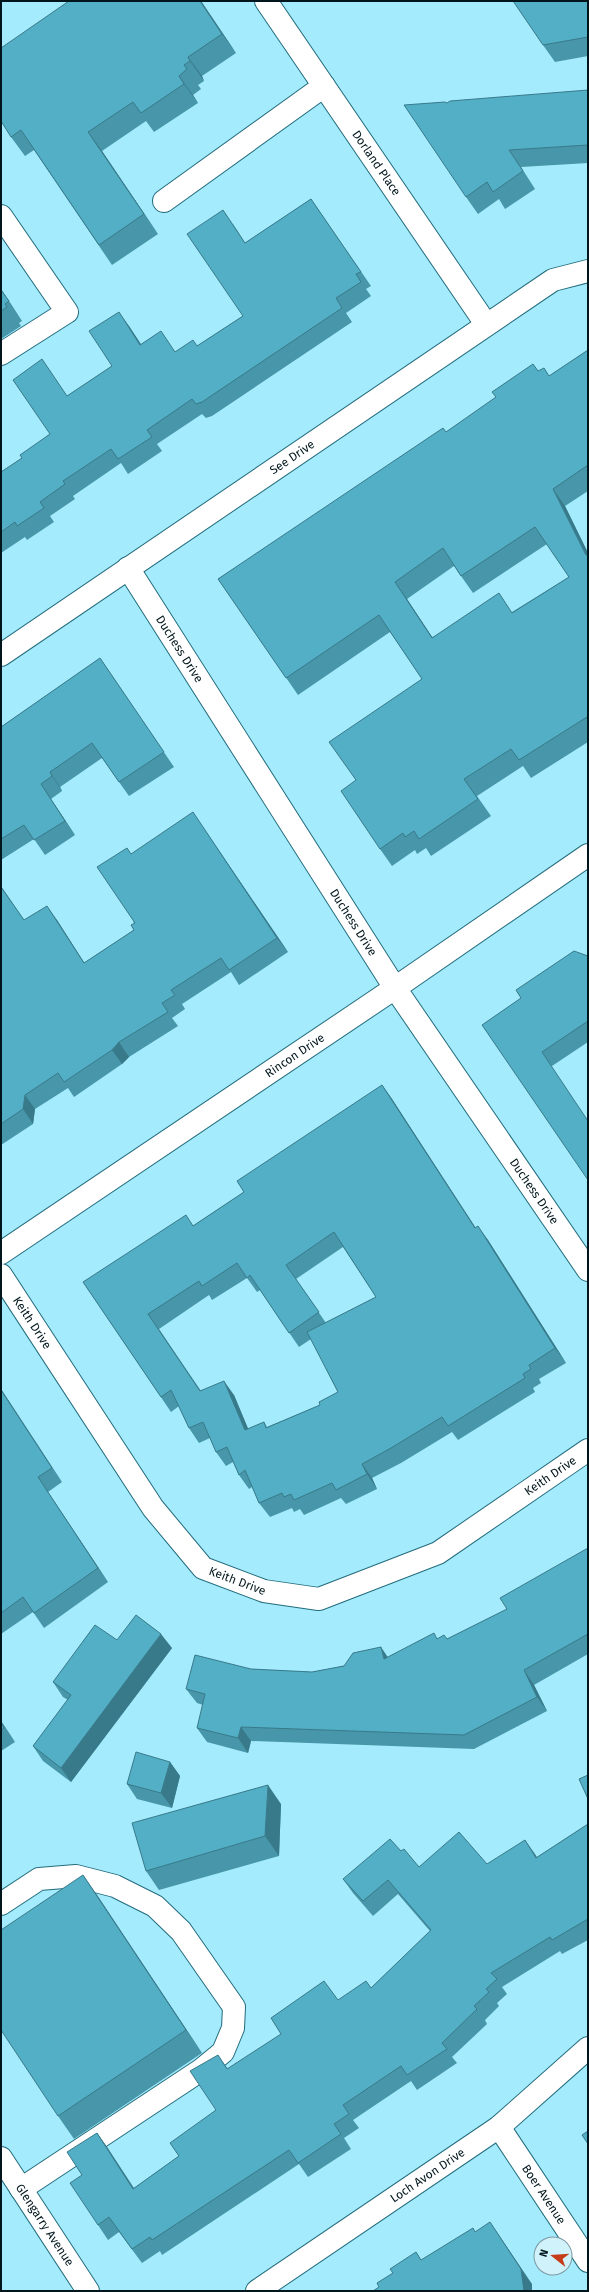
<svg xmlns="http://www.w3.org/2000/svg" width="589" height="2292" font-family="'Fira Sans',sans-serif">
<style>
.lines{fill:none;stroke-linecap:round;stroke-linejoin:round}
.minor-casing{stroke:#236c7c;stroke-width:24}
.minor{stroke:#fff;stroke-width:22}
.wall{fill:#4796a9;fill-rule:evenodd}
.shaded-wall{fill:#397a8a}
.building{fill:#52afc5;stroke:#397a8a;fill-rule:evenodd}
.labels{text-anchor:middle;stroke-width:4;stroke-linejoin:round;paint-order:stroke}
.street-label{font-size:12px;fill:#00161c;stroke:#d0f2fb}
</style>
<rect width="100%" height="100%" fill="#a4ebfd"/>
<g class="lines">
<g class="minor-casing">
<g id="minor">
<path id="s1" d="M266 1 486 324"/>
<path d="M164 201 324 86"/>
<path d="M1 216 67 312 1 354"/>
<path id="s2" d="M128 568 395 988 588 1270"/>
<path id="s3" d="M1 655 553 280 588 271"/>
<path id="s4" d="M1 1253 395 988 588 855"/>
<path id="s5" d="M1 1275 153 1508 203 1568 264 1591 319 1599 438 1553 588 1450"/>
<path d="M1 1904 39 1879 76 1876 115 1886 155 1906 181 1931 234 2007 233 2028 223 2052 201 2070 21 2189"/>
<path id="s6" d="M499 2127 588 2261"/>
<path id="s7" d="M1 2158 88 2291"/>
<path id="s8" d="M257 2291 499 2127 588 2048"/>
</g>
</g>
<use href="#minor" class="minor"/>
</g>
<path class="wall" d="M69 1H201L236 53 202 76 204 81 198 85 201 89 193 95 198 103 154 132 146 121 102 151 158 234 112 265 34 150 25 156 11 137Z
M588 1V56L555 62 543 45Z
M588 90V163L521 167 535 189 505 209 499 199 478 214 466 197 447 103Z
M311 199 371 286 366 289 371 296 346 313 352 322 212 416 206 418 202 414 157 444 162 451 128 474 121 463 73 496 75 499 50 516 54 522 27 540 25 537 1 553V472L22 458 50 434 67 396 112 366 129 326 141 344 175 352 197 346 243 316 233 224 245 243Z
M1 289 22 321 19 323 21 326 1 339Z
M588 350V491L565 506 588 553V742L531 778 523 766 477 796 491 816 431 856 426 848 417 854 415 850 392 866 380 849 356 781 422 679 390 632 298 695 218 579 446 432 538 371 549 376ZM547 544 569 577 512 612 432 637 407 599 454 566 473 593Z
M100 658 174 767 129 796 102 758 60 787 62 791 51 799 75 835 45 855 34 839 1 860V727Z
M203 827 288 952 239 985 231 972 182 1004 185 1009 172 1018 178 1026 129 1057 122 1064 74 1097 68 1088 35 1109 33 1124 1 1145V886L24 920H57L84 963 134 930 131 854Z
M588 956V1042L552 1066 482 1025Z
M382 1085 392 1099 475 1228 488 1240 566 1363 539 1379 541 1383 533 1388 535 1392 458 1440 452 1432 401 1463 372 1478 377 1489 346 1504 341 1498 304 1515 300 1509 294 1512 292 1508 270 1517 259 1503 252 1487 249 1489 239 1475 233 1462 226 1466 216 1452 210 1438 199 1443 189 1428 179 1406 171 1412 83 1282 194 1225 244 1192ZM343 1247 376 1297 326 1323 296 1279ZM247 1278 257 1292 260 1290 299 1347 311 1339 338 1392 320 1405 267 1427 264 1422 248 1429 234 1395 201 1391 159 1329 209 1295 212 1300Z
M1 1389 62 1482 48 1492 108 1582 44 1628 33 1612 1 1634Z
M588 1548V1654L534 1685 547 1711 474 1749 251 1741 248 1753 207 1742 197 1728 203 1705 197 1703 186 1689 251 1669 312 1672 388 1657 438 1639H447L507 1609Z
M117 1640 172 1648 71 1782 43 1761 33 1746 68 1700 63 1697 53 1682Z
M1 1721 15 1742 1 1751Z
M170 1762 180 1776 172 1808 137 1799 127 1784Z
M281 1804 279 1856 159 1890 146 1871Z
M588 1824V1940L562 1954 560 1951 502 1987 507 1994 497 2003 499 2006 485 2020 487 2024 452 2057 457 2063 417 2090 411 2081 353 2120 359 2128 344 2138 351 2149 308 2177 299 2164 162 2255 160 2251 142 2263 119 2232 108 2240 98 2225 82 2175 97 2133 107 2147 134 2188 179 2156 216 2110 218 2055 228 2069 338 2000 371 1988 430 1931 398 1894 373 1916 353 1893 343 1879 401 1851 419 1867 487 1864 537 1857Z
M83 1875 99 1898 202 2053 74 2139 58 2116Z"/>
<path class="shaded-wall" d="M200 1H201L236 53 222 34Z
M188 57 202 76 204 81 190 61Z
M179 76 193 95 198 103 184 84Z
M88 132 102 151 158 234 144 214Z
M1 289 22 321 1 290Z
M119 312 129 326 150 359 140 345Z
M553 489 565 506 588 553V558Z
M395 582 407 599 444 655 432 638Z
M50 772 60 787 62 791 52 776Z
M41 784 75 835 65 821Z
M193 812 203 827 288 952 277 938Z
M47 906 57 920 94 978 84 963Z
M119 1042 129 1057 122 1064 112 1050Z
M382 1085 392 1099 485 1242 475 1228Z
M25 1095 35 1109 33 1124 23 1109Z
M478 1226 488 1240 566 1363 555 1348Z
M224 1381 234 1395 255 1445 245 1430Z
M1 1389 62 1482 1 1390Z
M362 1464 372 1478 377 1489 367 1474Z
M38 1477 108 1582 98 1568Z
M161 1634 172 1648 71 1782 61 1768Z
M381 1647 391 1662 384 1659Z
M524 1670 534 1685 547 1711 537 1697Z
M1 1721 15 1742 1 1722Z
M241 1727 251 1741 248 1753 238 1738Z
M170 1762 180 1776 172 1808 161 1793Z
M268 1785 281 1804 279 1856 265 1836Z
M525 1840 535 1854 546 1872 536 1858Z
M83 1875 99 1898 202 2053 186 2030Z
M97 2133 107 2147 143 2203 133 2189Z
M490 2222 532 2284V2291H524Z"/>
<path class="building" d="M69 1H200L222 34 188 57 190 61 184 65 187 69 179 76 184 84 141 113 133 102 88 132 144 214 99 245 21 130 11 137 1 121V48Z
M513 1H588V37L543 45Z
M588 90V145L509 150 523 171 493 192 487 182 466 197 404 105 445 102 447 103 450 101Z
M311 199 361 272 356 274 361 282 336 298 342 308 202 402 196 404 192 399 147 430 152 437 118 459 111 449 63 481 65 484 40 502 44 508 17 526 15 522 1 532V472L22 458 20 455 50 434 13 380 42 359 67 396 112 366 89 331 119 312 140 345 161 331 175 352 193 340 197 346 243 316 187 234 223 210 245 243Z
M1 290 9 301 5 304 7 307 1 311Z
M588 350V465L553 489 586 555 588 554V718L587 717 519 760 511 749 464 779 478 799 419 839 414 831 405 837 403 833 380 849 341 791 356 780 329 742 422 679 379 615 286 678 218 579 443 428 446 432 496 397 492 392 533 364 538 371 544 368 549 376ZM535 527 569 577 512 613 499 593 432 638 395 582 443 548 461 576Z
M100 658 164 752 119 782 92 743 50 772 52 776 41 784 65 821 34 840 24 825 1 839V727Z
M193 812 277 938 229 970 221 958 171 990 175 995 162 1003 168 1012 119 1042 112 1050 64 1082 58 1073 25 1095 23 1109 1 1124V887L24 920 47 906 84 963 134 930 131 925 135 923 97 867 127 848 131 854Z
M574 951 588 956V1021L542 1052 588 1121V1180L482 1025 521 998 516 990Z
M382 1085 475 1228 478 1226 555 1348 529 1365 531 1369 523 1374 525 1378 448 1426 442 1417 391 1448 362 1464 367 1474 336 1490 332 1483 294 1500 291 1494 284 1497 282 1493 259 1503 245 1470 239 1475 227 1447 216 1452 203 1422 189 1428 171 1390 161 1397 83 1282 186 1215 193 1226 244 1192 237 1181ZM334 1232 376 1297 307 1332 338 1392 319 1402 320 1405 266 1428 264 1422 245 1430 224 1381 200 1391 148 1314 199 1281 202 1286 237 1263 247 1278 250 1275 289 1333 319 1312 286 1265Z
M1 1390 52 1468 38 1477 98 1568 34 1613 23 1597 1 1613Z
M588 1548V1634L524 1670 537 1697 464 1735 241 1727 238 1738 197 1728 205 1694 186 1689 195 1655 251 1669 312 1672 344 1666 353 1653 381 1647 384 1659 434 1633 437 1639 444 1635 447 1639 507 1609 500 1598Z
M136 1615 161 1634 61 1768 33 1746 71 1695 53 1682 95 1625 117 1640Z
M1 1722 4 1728 1 1730Z
M136 1752 170 1762 161 1793 127 1784Z
M588 1775V1799L579 1779Z
M268 1785 265 1836 146 1871 132 1823Z
M588 1824V1919L552 1940 550 1937 491 1973 497 1979 486 1989 489 1992 474 2006 477 2009 442 2043 447 2049 407 2075 401 2066 343 2105 349 2114 334 2124 341 2134 298 2163 289 2150 152 2240 150 2237 132 2249 109 2217 98 2225 70 2183 82 2175 67 2152 97 2133 133 2189 179 2156 170 2143 216 2110 190 2071 218 2055 227 2069 281 2034 271 2018 324 1981 338 2000 366 1981 371 1988 431 1930 388 1880 363 1901 343 1879 390 1839 401 1851 404 1849 419 1867 459 1832 487 1864 525 1840 536 1858Z
M83 1875 186 2030 58 2116 1 2030V1930Z
M588 2131V2144L582 2135Z
M490 2222 521 2269 524 2291H373L379 2287 377 2283 393 2273 390 2269 416 2252 421 2260 473 2228 475 2232Z"/>
<g class="labels">
<g class="street-label">
<text dy="4" stroke="none"><textPath href="#s1" startOffset="196">Dorland Place</textPath></text>
<text dy="4" stroke="none"><textPath href="#s3" startOffset="352">See Drive</textPath></text>
<text dy="4" stroke="none"><textPath href="#s2" startOffset="96">Duchess Drive</textPath></text>
<text dy="4" stroke="none"><textPath href="#s2" startOffset="420">Duchess Drive</textPath></text>
<text dy="4" stroke="none"><textPath href="#s4" startOffset="354">Rincon Drive</textPath></text>
<text dy="4" stroke="none"><textPath href="#s2" startOffset="744">Duchess Drive</textPath></text>
<text dy="4" stroke="none"><textPath href="#s5" startOffset="57">Keith Drive</textPath></text>
<text dy="4" stroke="none"><textPath href="#s5" startOffset="741">Keith Drive</textPath></text>
<text dy="4" stroke="none"><textPath href="#s5" startOffset="393">Keith Drive</textPath></text>
<text dy="4" stroke="none"><textPath href="#s8" startOffset="206">Loch Avon Drive</textPath></text>
<text dy="4" stroke="none"><textPath href="#s6" startOffset="81">Boer Avenue</textPath></text>
<text dy="4" stroke="none"><textPath href="#s7" startOffset="80">Glengarry Avenue</textPath></text>
</g>
</g>
<rect width="589" height="2292" fill="none" stroke="#00161c" stroke-width="4"/>
<g transform="translate(553 2256) rotate(287)"><circle r="19" fill="#d0f2fb" stroke="#7d9aa2"/>
<path d="M0-3L7 15L0 10L-7 15Z" fill="#c73d19"/>
<text y="-6" font-size="11" font-weight="bold" text-anchor="middle" fill="#00161c">N</text>
</g>
</svg>
